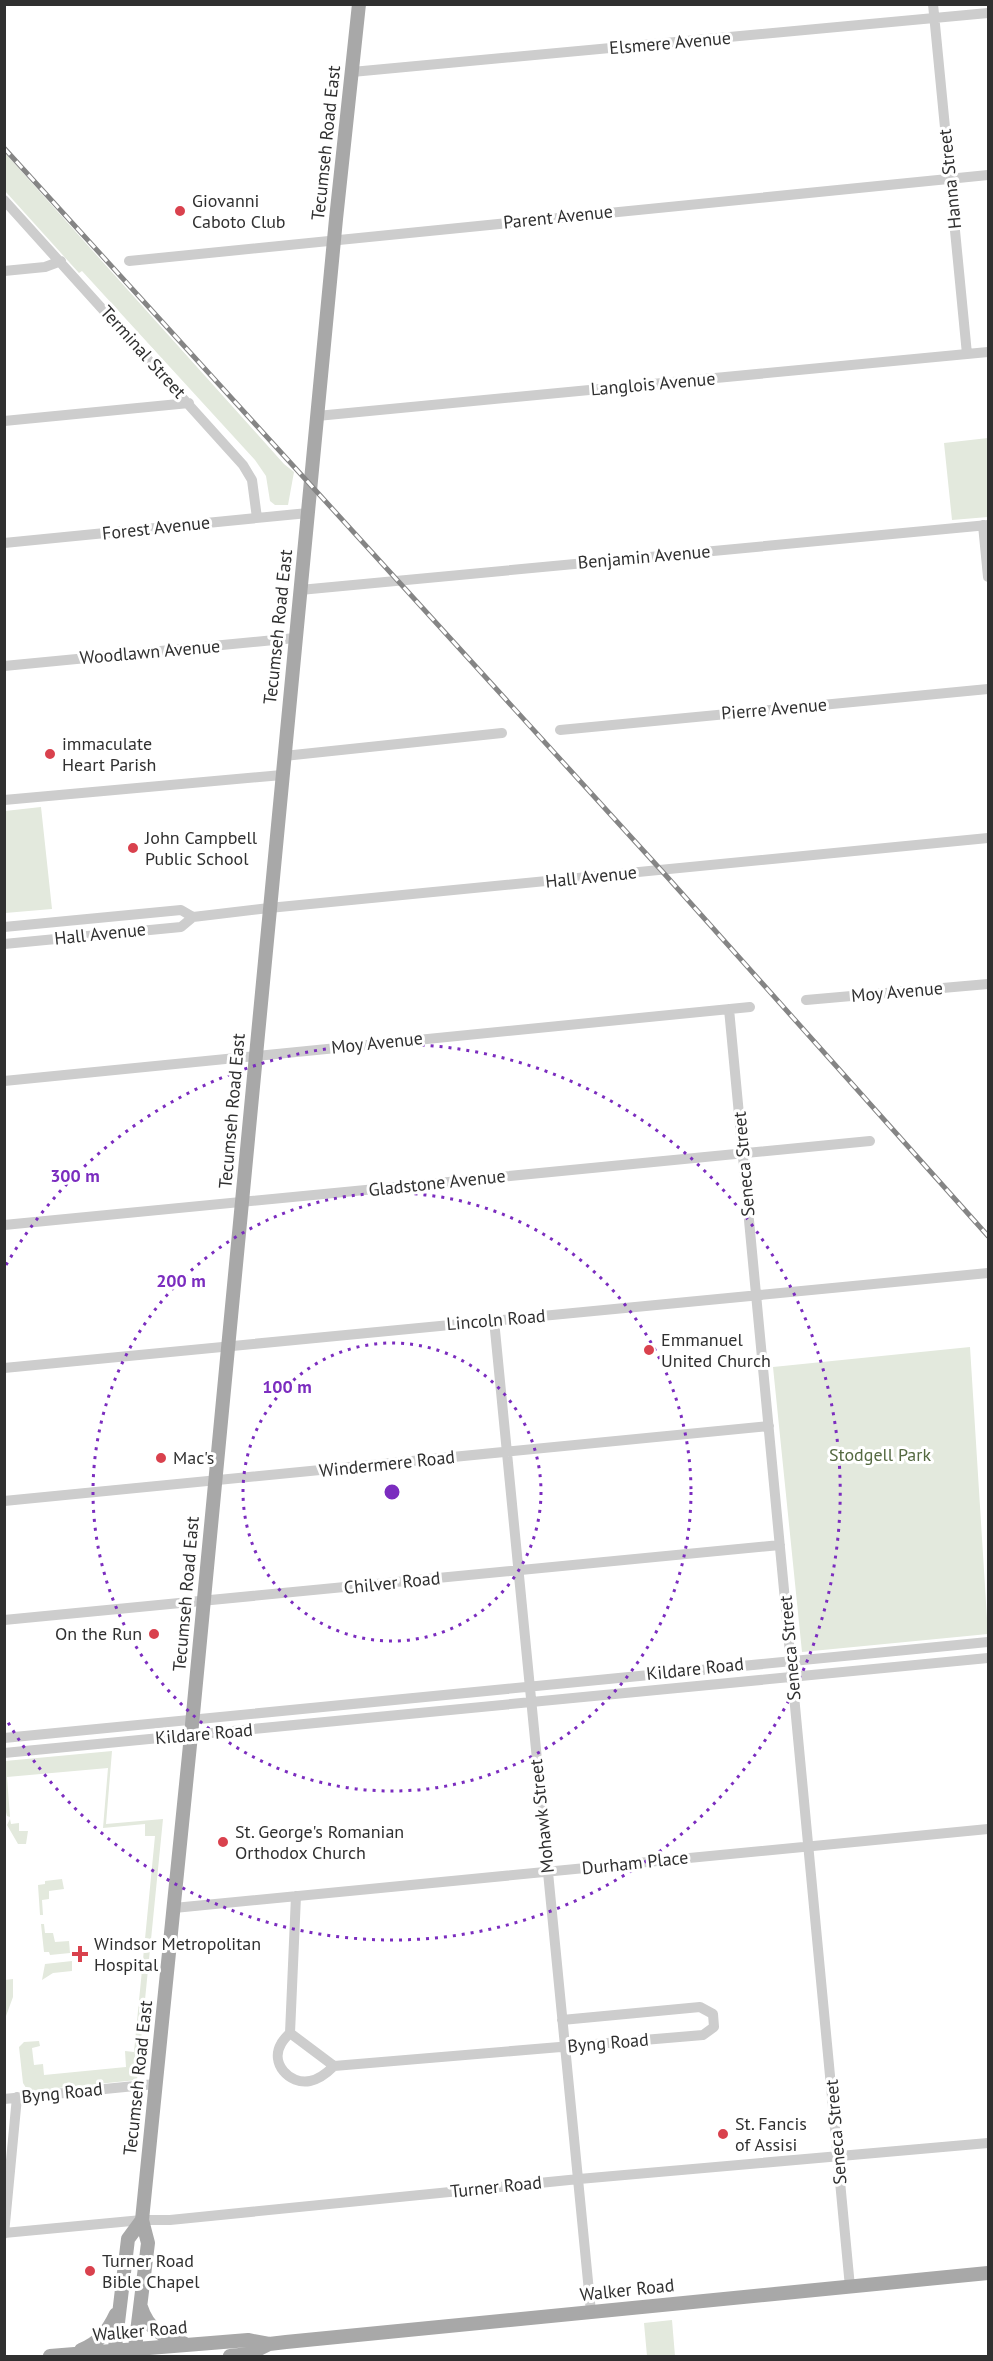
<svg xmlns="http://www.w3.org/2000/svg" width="993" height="2361" font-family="'PT Sans',sans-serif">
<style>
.green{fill:#e3e9dd}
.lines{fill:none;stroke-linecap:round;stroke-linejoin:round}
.minor{stroke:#cdcdcd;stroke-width:10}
.major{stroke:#a8a8a8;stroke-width:14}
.rail-casing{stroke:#858585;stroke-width:5}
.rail{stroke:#fff;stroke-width:3;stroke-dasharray:9;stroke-linecap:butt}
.ring{fill:none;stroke:#7b2cbf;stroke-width:3;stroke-dasharray:3 6}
.poi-dot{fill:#d9414d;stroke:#fff;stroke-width:2}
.labels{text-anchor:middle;stroke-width:6;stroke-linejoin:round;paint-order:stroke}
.street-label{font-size:18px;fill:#303030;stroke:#fff}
.poi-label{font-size:18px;fill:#303030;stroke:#fff;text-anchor:start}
.park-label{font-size:18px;fill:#546940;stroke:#fff}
.centre{fill:#7b2cbf;stroke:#fff;stroke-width:3}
.ring-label{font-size:18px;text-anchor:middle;font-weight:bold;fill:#7b2cbf;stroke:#fff;stroke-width:6;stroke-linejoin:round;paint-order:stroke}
</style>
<rect width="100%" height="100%" fill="#fff"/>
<path class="green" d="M5 153 284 464 294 472 288 505H275L270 501 266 476 255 460 82 271 79 273 5 191Z
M988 438V517L952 520 944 443Z
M41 807 52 909 5 913V811Z
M970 1347 988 1634 802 1652 773 1367Z
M112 1751 106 1824 163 1819 137 2080 28 2091 23 2083 19 2047 24 2042 39 2041 40 2046 32 2048 34 2065 43 2064 44 2075 126 2067 125 2051 134 2052 155 1836H145V1824L103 1828 108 1768 7 1777 10 1817 7 1816 5 1808V1761Z
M10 1819 11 1824 19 1823V1831H28L26 1844H18L7 1825Z
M62 1879 64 1889 49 1891V1899L42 1900 43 1915H40L38 1885 45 1884V1881Z
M41 1924H44L45 1933H53L55 1942 69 1941 70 1953 50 1955 49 1952H44Z
M72 1961V1971L53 1973 42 1980 45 1964Z
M13 1979V1997L6 2016 5 1980Z
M672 2320 675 2356H647L644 2323Z"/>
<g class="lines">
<path class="minor" d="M933 4 967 354
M352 72 988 13
M4 200 243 465 252 480 257 518
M129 261 988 175
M4 271 45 267 61 261
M317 416 988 352
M4 421 189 403
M983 525 988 577
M4 543 308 513
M300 590 988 525
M4 666 295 638
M560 730 988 689
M284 756 502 733
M4 800 282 775
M4 927 181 910 193 917
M4 944 181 927 193 917 269 908 988 838
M806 1000 988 984
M729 1009 850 2287
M4 1081 750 1007
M4 1225 870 1141
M494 1320 591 2312
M4 1368 988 1273
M4 1501 769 1426
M4 1620 780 1545
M4 1738 988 1642
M4 1753 988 1658
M296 1896 290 2033 334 2066 703 2035 714 2027 713 2014 700 2007 562 2020
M174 1908 988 1829
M290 2033C287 2036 283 2040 281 2044 270 2063 289 2085 310 2081 320 2079 327 2073 334 2066
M4 2099 155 2084
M4 2233 142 2220H170L579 2179 988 2143
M4 2234 17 2097"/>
<path class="major" d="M141 2307C148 2329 162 2336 183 2343
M81 2350C99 2343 108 2331 116 2314
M50 2356 248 2340 269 2344 286 2342 988 2273
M114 2356 128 2239 142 2220
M134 2356 148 2243 142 2220 191 1735 336 219 359 4
M230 2356 249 2354 269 2344"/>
<g class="rail-casing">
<path id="rail" d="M4 148 661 870 988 1236"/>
</g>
<use href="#rail" class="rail"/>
</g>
<g class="ring">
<circle cx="392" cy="1492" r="149"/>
<circle cx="392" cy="1492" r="299"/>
<path d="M6 1265A448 448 0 1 1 6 1719"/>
</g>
<g class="poi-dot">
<circle cx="180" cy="211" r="6"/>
<circle cx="50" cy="754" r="6"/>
<circle cx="133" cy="848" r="6"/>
<circle cx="649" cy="1350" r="6"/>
<circle cx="161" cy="1458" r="6"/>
<circle cx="154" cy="1634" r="6"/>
<circle cx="223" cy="1842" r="6"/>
<path d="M77 1945h6v6h6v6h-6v6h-6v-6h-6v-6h6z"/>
<circle cx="723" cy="2134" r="6"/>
<circle cx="90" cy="2271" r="6"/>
</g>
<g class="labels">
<g class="street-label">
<text transform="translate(670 43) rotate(-5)" y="6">Elsmere Avenue</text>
<text transform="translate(326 143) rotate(-84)" y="6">Tecumseh Road East</text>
<text transform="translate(950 179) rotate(-96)" y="6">Hanna Street</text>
<text transform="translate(558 217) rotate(-6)" y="6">Parent Avenue</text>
<text transform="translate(143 352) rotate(48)" y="6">Terminal Street</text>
<text transform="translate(653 384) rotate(-5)" y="6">Langlois Avenue</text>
<text transform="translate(156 528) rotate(-6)" y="6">Forest Avenue</text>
<text transform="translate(644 557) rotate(-5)" y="6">Benjamin Avenue</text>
<text transform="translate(278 627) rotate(-84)" y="6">Tecumseh Road East</text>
<text transform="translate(150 652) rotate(-5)" y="6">Woodlawn Avenue</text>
<text transform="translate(774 709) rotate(-5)" y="6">Pierre Avenue</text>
<text transform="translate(591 877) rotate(-6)" y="6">Hall Avenue</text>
<text transform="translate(100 934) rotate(-6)" y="6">Hall Avenue</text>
<text transform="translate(897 992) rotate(-5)" y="6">Moy Avenue</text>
<text transform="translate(377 1043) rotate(-6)" y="6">Moy Avenue</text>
<text transform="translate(232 1111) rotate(-85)" y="6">Tecumseh Road East</text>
<text transform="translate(744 1164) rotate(-95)" y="6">Seneca Street</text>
<text transform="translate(437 1183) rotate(-6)" y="6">Gladstone Avenue</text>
<text transform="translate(496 1320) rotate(-5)" y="6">Lincoln Road</text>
<text transform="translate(387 1464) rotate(-6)" y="6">Windermere Road</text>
<text transform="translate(392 1583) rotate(-6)" y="6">Chilver Road</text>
<text transform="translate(186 1594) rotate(-85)" y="6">Tecumseh Road East</text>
<text transform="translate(790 1648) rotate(-95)" y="6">Seneca Street</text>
<text transform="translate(695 1669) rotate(-6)" y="6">Kildare Road</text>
<text transform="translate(204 1734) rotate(-5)" y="6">Kildare Road</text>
<text transform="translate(542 1816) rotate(-96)" y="6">Mohawk Street</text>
<text transform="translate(635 1863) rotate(-6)" y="6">Durham Place</text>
<text transform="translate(608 2043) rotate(-5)" y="6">Byng Road</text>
<text transform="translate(138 2078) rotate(-84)" y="6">Tecumseh Road East</text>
<text transform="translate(62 2093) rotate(-6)" y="6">Byng Road</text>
<text transform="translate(836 2132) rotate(-95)" y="6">Seneca Street</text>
<text transform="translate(496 2187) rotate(-6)" y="6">Turner Road</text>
<text transform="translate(627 2290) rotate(-6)" y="6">Walker Road</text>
<text transform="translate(140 2331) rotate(-5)" y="6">Walker Road</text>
</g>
<g class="poi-label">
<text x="192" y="207">Giovanni<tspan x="192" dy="21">Caboto Club</tspan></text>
<text x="62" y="750">immaculate<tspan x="62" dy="21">Heart Parish</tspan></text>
<text x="145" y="844">John Campbell<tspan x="145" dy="21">Public School</tspan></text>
<text x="661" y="1346">Emmanuel<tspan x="661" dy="21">United Church</tspan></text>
<text x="173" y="1464">Mac's</text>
<text x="142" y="1640" text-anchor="end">On the Run</text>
<text x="235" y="1838">St. George's Romanian<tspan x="235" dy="21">Orthodox Church</tspan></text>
<text x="94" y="1950">Windsor Metropolitan<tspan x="94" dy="21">Hospital</tspan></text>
<text x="735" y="2130">St. Fancis<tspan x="735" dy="21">of Assisi</tspan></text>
<text x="102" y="2267">Turner Road<tspan x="102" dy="21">Bible Chapel</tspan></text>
</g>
<g class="park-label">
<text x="880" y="1461">Stodgell Park</text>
</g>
</g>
<circle cx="392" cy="1492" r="9" class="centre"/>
<g class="ring-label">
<text x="75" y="1182">300 m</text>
<text x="181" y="1287">200 m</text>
<text x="287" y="1393">100 m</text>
</g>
<rect width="993" height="2361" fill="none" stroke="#303030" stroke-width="12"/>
</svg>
